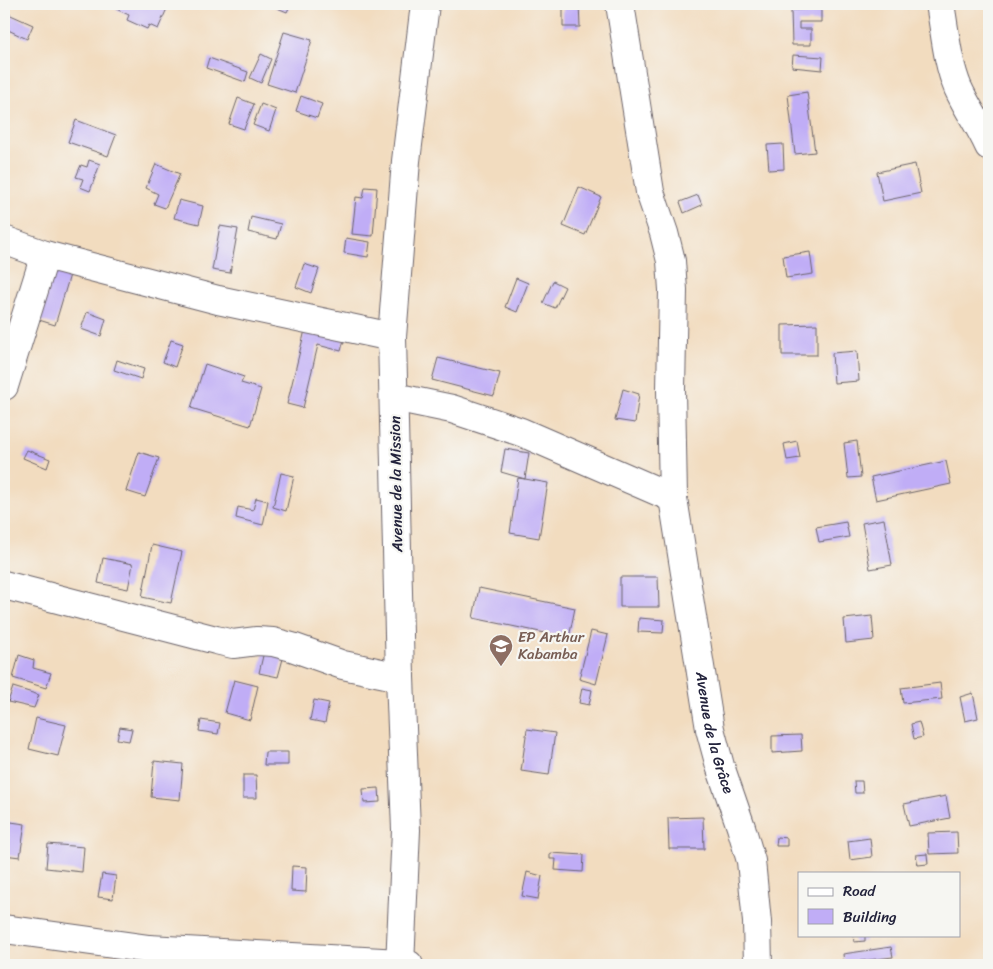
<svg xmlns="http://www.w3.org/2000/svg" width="993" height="969" font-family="Sriracha,sans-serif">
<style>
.building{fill:#c0adf6}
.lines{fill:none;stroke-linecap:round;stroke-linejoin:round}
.minor-casing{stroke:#6b6369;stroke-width:30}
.minor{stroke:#fff;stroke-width:28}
.labels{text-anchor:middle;stroke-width:4.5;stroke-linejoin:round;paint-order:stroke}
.street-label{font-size:15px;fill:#22223b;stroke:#f6f6f2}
.education-label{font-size:15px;fill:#785e54;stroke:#f6f6f2;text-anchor:start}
</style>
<rect width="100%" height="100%" fill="#f6f6f2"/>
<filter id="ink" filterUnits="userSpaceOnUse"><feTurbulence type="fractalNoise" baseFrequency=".02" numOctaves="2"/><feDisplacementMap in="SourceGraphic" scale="10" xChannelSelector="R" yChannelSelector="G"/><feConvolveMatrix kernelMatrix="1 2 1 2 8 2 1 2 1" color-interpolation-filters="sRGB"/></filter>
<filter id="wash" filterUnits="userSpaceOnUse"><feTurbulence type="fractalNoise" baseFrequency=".0096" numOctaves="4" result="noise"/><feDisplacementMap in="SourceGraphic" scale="20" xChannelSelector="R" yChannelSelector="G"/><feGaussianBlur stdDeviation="1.12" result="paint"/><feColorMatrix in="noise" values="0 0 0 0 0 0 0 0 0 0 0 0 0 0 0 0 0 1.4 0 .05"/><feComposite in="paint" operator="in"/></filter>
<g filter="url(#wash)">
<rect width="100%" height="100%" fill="#f2dcbf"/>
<g id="blocks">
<path class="building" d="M118 4H169L158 29 149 25 147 29 127 20 129 15 116 9Z
M276 4H291L287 12 275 7Z
M563 4H579L580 27H563Z
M821 9V22H799V29H811V45H792L791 10Z
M4 12 33 25 27 39 4 28Z
M284 32 312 40 295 93 267 84Z
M261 54 271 59 261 83 250 78Z
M793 55 823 57 822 70 792 67Z
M209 58 248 72 245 82 206 68Z
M807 92 815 152 795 154 788 95Z
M301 96 322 104 317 118 296 111Z
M238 98 254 104 244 129 229 124Z
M261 104 276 110 269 131 253 125Z
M76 120 116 135 108 156 68 142Z
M783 144 784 169 769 170 767 145Z
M89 160 100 164 90 191 80 187 83 179 76 177 81 165 87 167Z
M156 164 180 174 165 208 154 204 158 194 146 188Z
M915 164 921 193 883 201 877 172Z
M365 187 377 188 373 236 352 234 356 197 363 198Z
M579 187 601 197 585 235 563 226Z
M698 195 702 205 684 213 680 202Z
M179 200 203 206 199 224 174 218Z
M251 217 281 224 277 239 248 232Z
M220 226 238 229 230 273 212 270Z
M346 238 370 242 368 257 344 253Z
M810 252 813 274 786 278 783 256Z
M56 263 72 268 55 325 39 320Z
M304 264 319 269 311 293 296 287Z
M516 278 528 283 517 312 505 307Z
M553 281 565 287 555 308 543 303Z
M87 312 106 319 101 336 81 329Z
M817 324V355H782V325Z
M306 326 345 336 341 351 318 345 303 408 287 404Z
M171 340 183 344 175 367 163 362Z
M857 351 859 381 834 383 832 353Z
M438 358 500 373 494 396 432 380Z
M117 360 144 369 141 379 114 370Z
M205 364 244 377 241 383 261 389 250 426 191 408Z
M623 389 639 394 635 423 615 420Z
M797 441 800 458 787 460 784 444Z
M857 441 861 477 848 478 844 443Z
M505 449 529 453 525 479 548 483 539 538 510 533 518 478 525 479 501 472Z
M27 450 50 459 47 468 23 458Z
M139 452 159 458 145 497 126 491Z
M946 461 951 484 876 500 871 477Z
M281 473 294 476 286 511 273 507Z
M256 498 268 501 263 525 236 518 238 507 253 510Z
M884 519 892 565 870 569 862 523Z
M846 522 849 537 819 542 816 527Z
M152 545 182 552 171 603 142 597Z
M103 558 133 564 128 589 98 583Z
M620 577H658L659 607H620Z
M479 588 575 608 569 638 473 618Z
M872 616 874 640 846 643 844 619Z
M639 618 664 620 663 633 638 632Z
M591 631 608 635 596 684 579 679Z
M265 647 284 655 278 677 259 673Z
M19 655 34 660 33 668 51 673 46 688 13 678Z
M234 680 258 686 250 720 225 713Z
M940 683 942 699 903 703 901 688Z
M13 687 39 695 34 708 8 702Z
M582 688 592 690 589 705 579 703Z
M973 693 978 718 965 721 960 697Z
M314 700 329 703 325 723 310 720Z
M36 718 66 725 58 756 29 749Z
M201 720 220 723 218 734 199 731Z
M919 722 923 737 914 739 911 724Z
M120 727 132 729 129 741 117 739Z
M527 729 555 733 549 775 521 771Z
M801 735 802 751 772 753V736Z
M265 752H288V765H264Z
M154 761 183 764 180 800 151 797Z
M243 775H256L257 798H243Z
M854 781H862L863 793H855Z
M379 788 380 802 364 803 363 789Z
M946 796 950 818 909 826 904 804Z
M703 817 704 849H669L668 818Z
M4 821 25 824 20 857 4 855Z
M957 832 958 853 929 854 928 833Z
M777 837 787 838V846H776Z
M870 838 872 857 850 860 848 841Z
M48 844 84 847 82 872 46 868Z
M550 853 584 855 583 872 555 870 556 859H550Z
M927 854 928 864 918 865 916 855Z
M292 866 307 867 306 892 291 891Z
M527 872 542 876 538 899 522 896Z
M102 874 116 876 113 899 98 897Z
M853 935H865V941L854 942Z
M891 947 893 957 844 963 843 954Z"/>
</g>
</g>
<g filter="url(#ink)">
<use href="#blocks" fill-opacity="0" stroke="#6b6369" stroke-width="1"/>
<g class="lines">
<g class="minor-casing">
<g id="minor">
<path id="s1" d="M620 4 650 192 664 233 671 261 673 290 671 389 673 498 710 729 720 766 741 827 751 861 757 922 758 965"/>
<path d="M940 4C945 31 947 62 958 88 967 108 980 126 989 146"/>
<path d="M4 240 45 255 218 300 392 337"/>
<path d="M4 386 45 255"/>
<path d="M394 397 452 409 521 432 673 498"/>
<path d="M4 585 216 640 233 644 257 641 273 642 292 647 343 665 400 677"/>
<path d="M4 929 149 949 400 963 409 965"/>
<path d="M400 965 406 830 400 677 392 337 406 161 425 4"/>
</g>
</g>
<use href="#minor" class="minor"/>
</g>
</g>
<defs>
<g id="school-pin" transform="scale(1.25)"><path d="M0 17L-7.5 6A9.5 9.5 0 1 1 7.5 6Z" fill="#8d6e63" stroke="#f6f6f2"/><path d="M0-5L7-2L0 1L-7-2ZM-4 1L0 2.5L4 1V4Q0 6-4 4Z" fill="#fff"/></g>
</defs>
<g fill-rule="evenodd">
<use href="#school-pin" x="501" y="646"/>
</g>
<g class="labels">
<g class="street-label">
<text transform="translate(396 484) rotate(-91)" y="5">Avenue de la Mission</text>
<text dy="5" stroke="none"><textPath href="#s1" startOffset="738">Avenue de la Grâce</textPath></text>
</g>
<g class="education-label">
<text x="518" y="642">EP Arthur<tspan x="518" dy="17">Kabamba</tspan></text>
</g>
</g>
<rect width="993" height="969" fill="none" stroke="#f6f6f2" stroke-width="20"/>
<rect x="798" y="872" width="162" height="65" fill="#f6f6f2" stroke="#a1a1a9"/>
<rect x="808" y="888" width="25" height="8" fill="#ffffff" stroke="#a1a1a9"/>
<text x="843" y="896" font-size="15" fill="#22223b">Road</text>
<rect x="808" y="909" width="25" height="15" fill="#c0adf6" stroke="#a1a1a9"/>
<text x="843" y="922" font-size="15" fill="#22223b">Building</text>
</svg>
